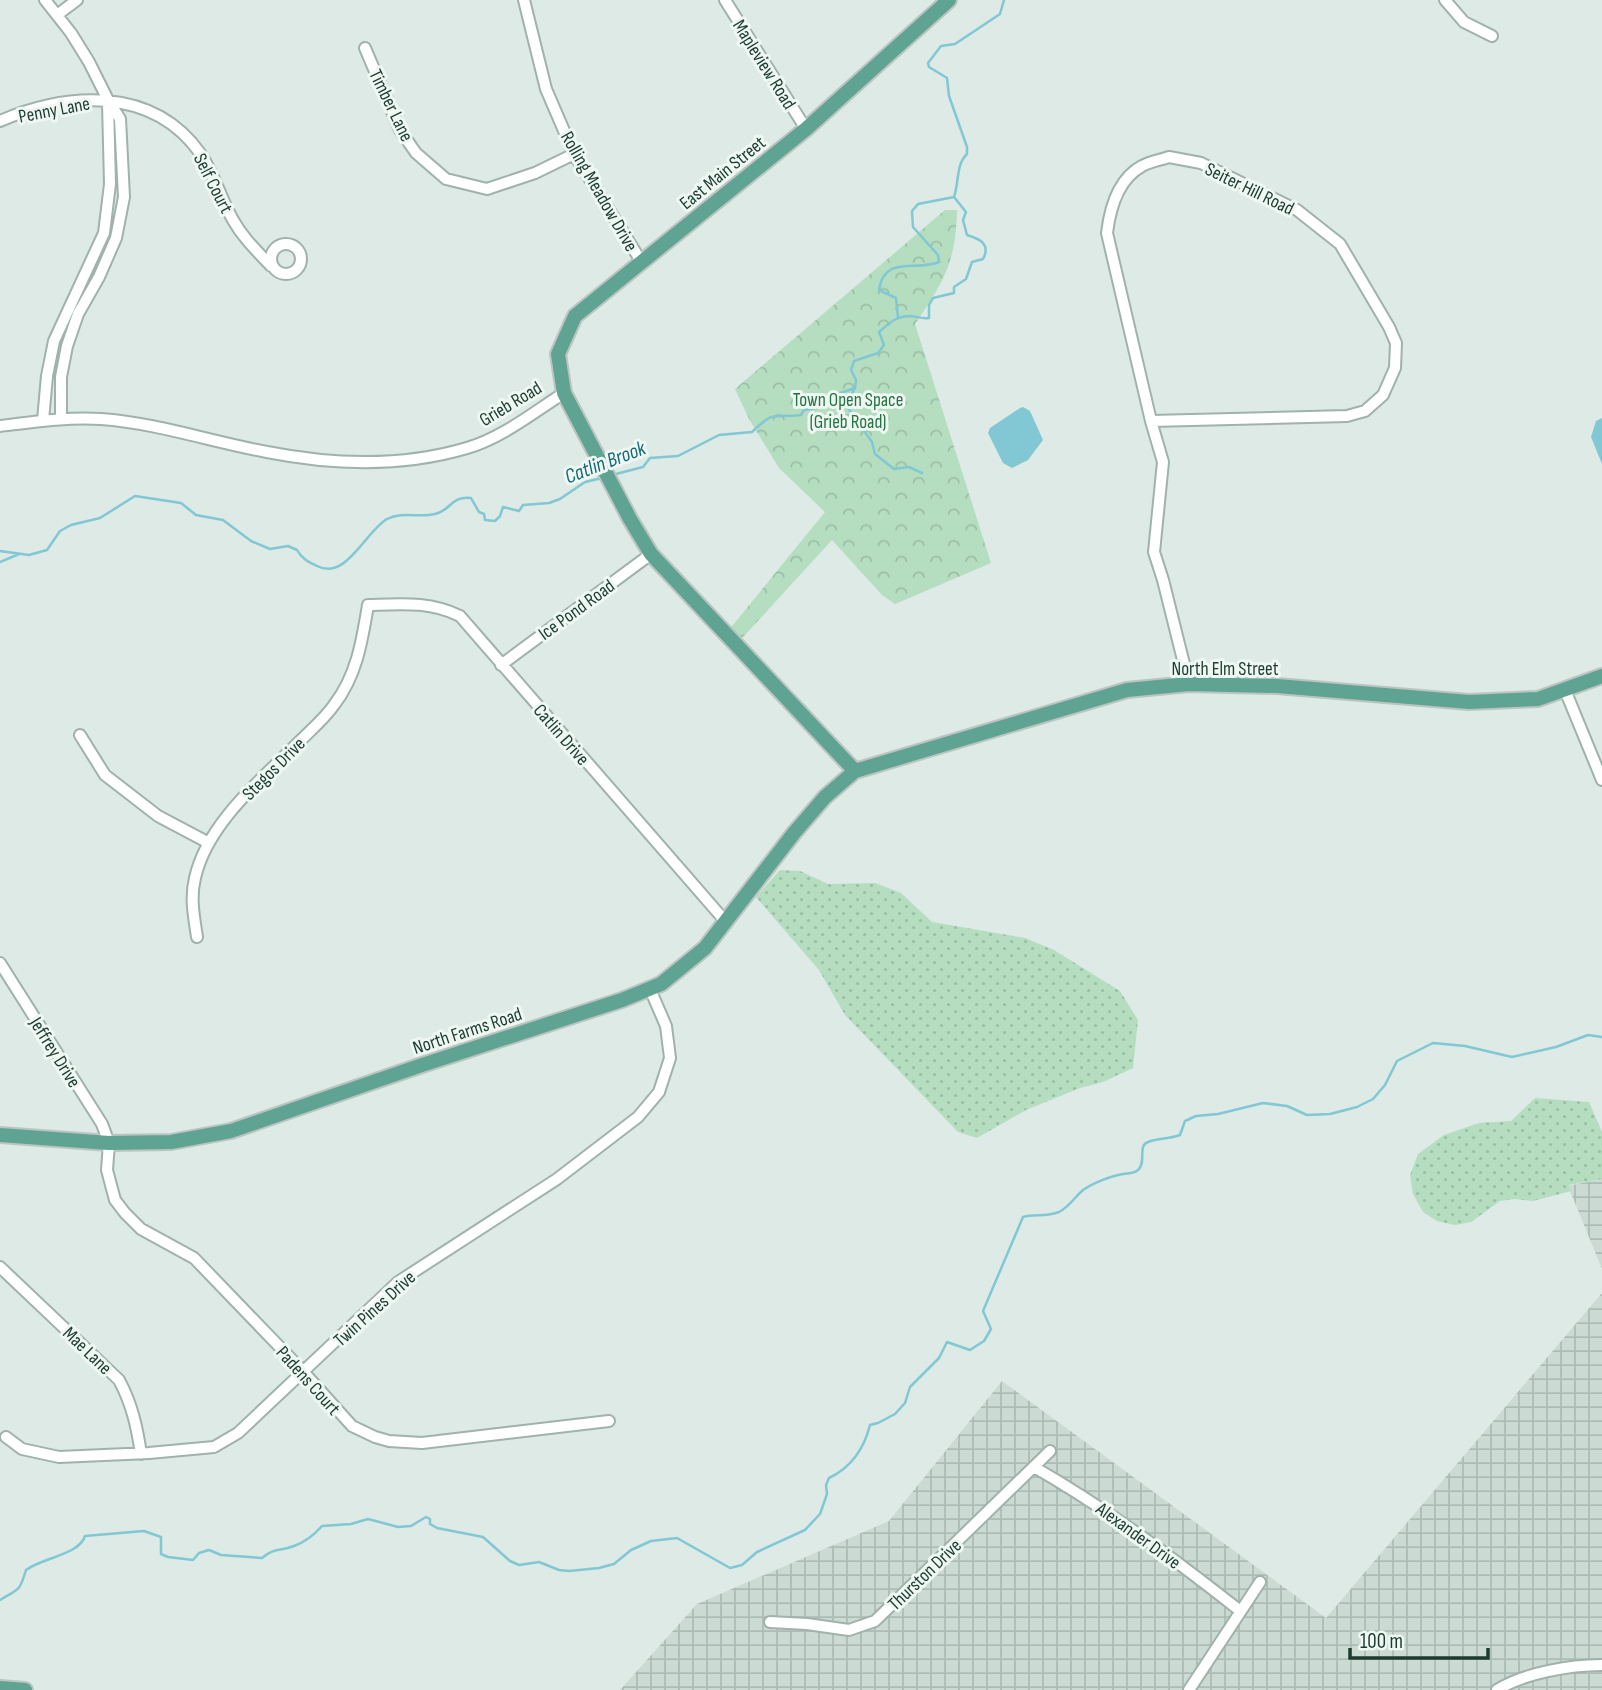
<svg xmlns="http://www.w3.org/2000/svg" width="1602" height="1690" font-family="'Sofia Sans Condensed',sans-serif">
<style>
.industrial{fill:url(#industrial-grid)}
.grass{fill:url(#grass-dots)}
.forest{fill:url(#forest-crowns)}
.water{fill:#81c7d4}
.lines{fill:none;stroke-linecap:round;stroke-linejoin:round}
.stream{stroke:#81c7d4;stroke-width:2.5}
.minor-casing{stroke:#a0b2ac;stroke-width:14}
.major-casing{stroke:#bcc4c2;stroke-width:18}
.minor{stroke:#fff;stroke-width:10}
.major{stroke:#5fa392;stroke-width:14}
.labels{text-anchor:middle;stroke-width:6;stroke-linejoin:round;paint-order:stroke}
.street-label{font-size:19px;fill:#1e3b33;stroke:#eef7f2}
.park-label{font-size:19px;fill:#267444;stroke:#eef7f2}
.water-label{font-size:21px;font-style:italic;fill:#15697a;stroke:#eef7f2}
</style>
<defs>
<pattern id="industrial-grid" width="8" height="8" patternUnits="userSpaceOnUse" patternTransform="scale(1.75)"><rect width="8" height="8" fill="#cbdad3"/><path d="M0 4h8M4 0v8" fill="none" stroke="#aebcb6"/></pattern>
<pattern id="grass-dots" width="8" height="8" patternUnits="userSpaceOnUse" patternTransform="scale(1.75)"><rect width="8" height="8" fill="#b4debf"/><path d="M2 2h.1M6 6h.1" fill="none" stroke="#9abfa5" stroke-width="1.8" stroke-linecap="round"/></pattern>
<pattern id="forest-crowns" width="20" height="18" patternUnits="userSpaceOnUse" patternTransform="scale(1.75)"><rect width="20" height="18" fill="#b4debf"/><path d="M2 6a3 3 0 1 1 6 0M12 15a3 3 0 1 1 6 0" fill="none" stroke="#9abfa5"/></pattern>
</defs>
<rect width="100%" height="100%" fill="#ddeae5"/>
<path class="industrial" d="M1602 1179V1269L1568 1186Z
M1602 1293V1690H620L697 1604 889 1521 1002 1381 1326 1618Z"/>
<path class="grass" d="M780 870 800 871 828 884 875 883 901 893 932 922 1025 938 1054 950 1120 991 1138 1020 1133 1068 1103 1082 1080 1088 1026 1110 977 1138 958 1132 845 1015 819 970 756 897Z
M1535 1098 1589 1102 1602 1132V1179L1569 1185 1571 1191 1533 1201 1514 1199 1500 1201 1471 1222 1455 1225 1437 1221 1423 1212 1413 1194 1410 1175 1418 1154 1444 1135 1479 1123 1511 1121Z"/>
<path class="forest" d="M945 210H957C956 261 944 282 915 324L991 563 895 604 882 595 832 540 734 647 724 636 825 512 779 468 749 419 735 389Z"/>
<path class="water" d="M1023 407 1030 411 1043 440 1028 460 1012 468 1003 463 988 433 990 428 1020 408Z
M1602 418V464L1591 437 1596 421Z"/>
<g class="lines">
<path class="stream" d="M898 318 896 298 879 290C884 254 917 272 939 262L938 255 913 227 912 211 918 204 954 197
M855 388 848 401V408L872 442 875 454 894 469 909 467 922 473
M612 475 643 467 650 458 678 456 719 435 752 432C776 409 771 419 801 415L804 410 823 407 828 397 855 388 856 380 851 370 854 361 878 353 884 345 879 332C889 323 896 316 911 316 918 317 922 319 929 318V305L933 298 954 293V287L966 279 972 262 983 259C991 244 980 239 967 235L963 220 966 212 954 197C959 183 956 164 967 154V147L949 96 947 78 929 67 928 63 941 46 955 44 1000 14 1004 0
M0 551 29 555 47 550 60 531 71 525 100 518 135 496 181 503 196 515 223 520 251 541 270 549 288 546 297 550C302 559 309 562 317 566 346 581 365 532 387 519 403 511 418 518 435 514 452 510 450 496 471 498L479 512 484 514 485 520 495 521 500 516 503 507 519 511 523 505 549 503 560 499 585 482 602 478
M0 562 19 554
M0 1600C19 1588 19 1593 26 1570 44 1557 79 1555 85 1536L144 1531 161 1537V1554L168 1557 193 1560 199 1553 209 1550 221 1555 262 1558C275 1547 279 1552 294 1546 305 1542 315 1534 322 1526L351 1524 368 1519 398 1527 411 1526 426 1517 430 1519V1524L437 1528 483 1537 510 1561 519 1565 539 1562 559 1570 569 1571 599 1568 614 1564 631 1550 651 1541 677 1538 730 1568 742 1565 757 1552 805 1530 820 1514 827 1494 826 1485 829 1478C852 1467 864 1449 870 1425L878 1423 895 1414 905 1403 910 1387 939 1358 947 1342 970 1350 984 1341 991 1329 983 1311 1023 1217C1035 1214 1046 1217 1059 1212 1069 1207 1075 1197 1083 1190 1093 1183 1111 1176 1123 1174 1129 1173 1133 1174 1138 1170 1147 1162 1137 1146 1148 1142 1158 1138 1169 1139 1180 1135L1185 1121 1196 1116 1218 1114 1263 1103 1287 1106 1307 1115 1330 1114 1357 1107 1373 1099 1385 1085 1397 1061 1433 1043 1465 1046 1512 1057 1556 1047 1588 1035 1602 1037"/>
<g class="minor-casing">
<path id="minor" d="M45 0 71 33 89 62 108 100 120 119 124 197 116 238 99 277 78 314 67 346 61 377V419
M524 0 546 89 574 154 641 261
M725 0 806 129
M1445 0 1464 22 1492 36
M57 15 77 0
M365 48 400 130 416 153 446 179 487 189 535 173 574 154
M0 121C68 92 152 86 200 153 214 173 221 199 233 220 243 238 257 251 271 266
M1169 157 1201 163 1297 210 1340 244 1389 327 1396 343 1395 368 1383 395 1365 411 1347 416 1151 421 1107 233C1110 208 1118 179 1142 166 1149 162 1160 160 1169 157Z
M271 259a15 15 0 1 1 30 0a15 15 0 1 1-30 0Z
M43 420 47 376 54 341 104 233 110 184 108 103
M1151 421 1163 462 1154 552 1163 580 1189 684
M0 426C33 422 67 417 101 419 157 423 212 442 267 452 333 465 403 467 467 448 502 438 534 412 564 393
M501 665 651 554
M1565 690 1602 780
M80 735 105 775 158 816 209 843
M197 937C194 917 190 898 195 878 207 823 263 778 301 740 312 729 325 718 334 705 357 675 362 641 368 605 401 604 430 601 460 616L726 922
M0 963 102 1124 109 1143 107 1170 115 1200 125 1213 141 1229 194 1258 299 1367 352 1426 375 1437 389 1441 422 1443 609 1421
M0 1267 119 1380C132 1404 137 1427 141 1454
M6 1437 22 1449 59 1457 149 1453 214 1447 238 1433 398 1282 557 1179 638 1117 659 1092 670 1058 666 1026 650 989
M1034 1467C1107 1509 1173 1558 1239 1610
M770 1622 807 1624 849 1630 875 1621 1050 1451
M1189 1690 1260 1582
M1497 1690C1524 1673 1570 1665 1602 1665"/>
</g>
<g class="major-casing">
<path id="major" d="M855 771 651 554 630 519 564 393 558 354 575 316 806 129 949 0
M0 1135 109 1143 171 1142 231 1131 422 1065 622 1000 661 984 705 948 794 833 825 797 855 771 1127 690 1189 684 1277 686 1469 702 1538 699 1602 676
M0 1688 25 1690"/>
</g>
<use href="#minor" class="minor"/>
<use href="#major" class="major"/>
</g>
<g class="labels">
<g class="street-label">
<text transform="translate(765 64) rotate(58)" y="7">Mapleview Road</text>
<text transform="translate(392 105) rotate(64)" y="7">Timber Lane</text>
<text transform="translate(54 109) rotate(-11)" y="7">Penny Lane</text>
<text transform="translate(722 172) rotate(-39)" y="7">East Main Street</text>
<text transform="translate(214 183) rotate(63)" y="7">Self Court</text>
<text transform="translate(1250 188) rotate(26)" y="7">Seiter Hill Road</text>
<text transform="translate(600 191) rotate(60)" y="7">Rolling Meadow Drive</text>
<text transform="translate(510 403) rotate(-31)" y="7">Grieb Road</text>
<text transform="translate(576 609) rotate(-36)" y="7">Ice Pond Road</text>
<text x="1225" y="675">North Elm Street</text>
<text transform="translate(562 734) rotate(49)" y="7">Catlin Drive</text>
<text transform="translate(273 768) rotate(-45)" y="7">Stegos Drive</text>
<text transform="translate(467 1030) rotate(-18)" y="7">North Farms Road</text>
<text transform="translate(56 1052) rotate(58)" y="7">Jeffrey Drive</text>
<text transform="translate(374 1308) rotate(-42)" y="7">Twin Pines Drive</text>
<text transform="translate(88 1350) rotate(44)" y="7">Mae Lane</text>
<text transform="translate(309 1380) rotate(48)" y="7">Padens Court</text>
<text transform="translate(1139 1535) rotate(36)" y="7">Alexander Drive</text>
<text transform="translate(924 1574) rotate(-44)" y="7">Thurston Drive</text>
</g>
<g class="park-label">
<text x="848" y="406">Town Open Space<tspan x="848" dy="22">(Grieb Road)</tspan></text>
</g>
<g class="water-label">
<text transform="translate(605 462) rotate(-21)" y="7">Catlin Brook</text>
</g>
</g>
<path d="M1350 1648v10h138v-10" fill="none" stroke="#1e3b33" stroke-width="3.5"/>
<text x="1360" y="1648" font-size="21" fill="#1e3b33" stroke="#eef7f2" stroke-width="5" paint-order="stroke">100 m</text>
</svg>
